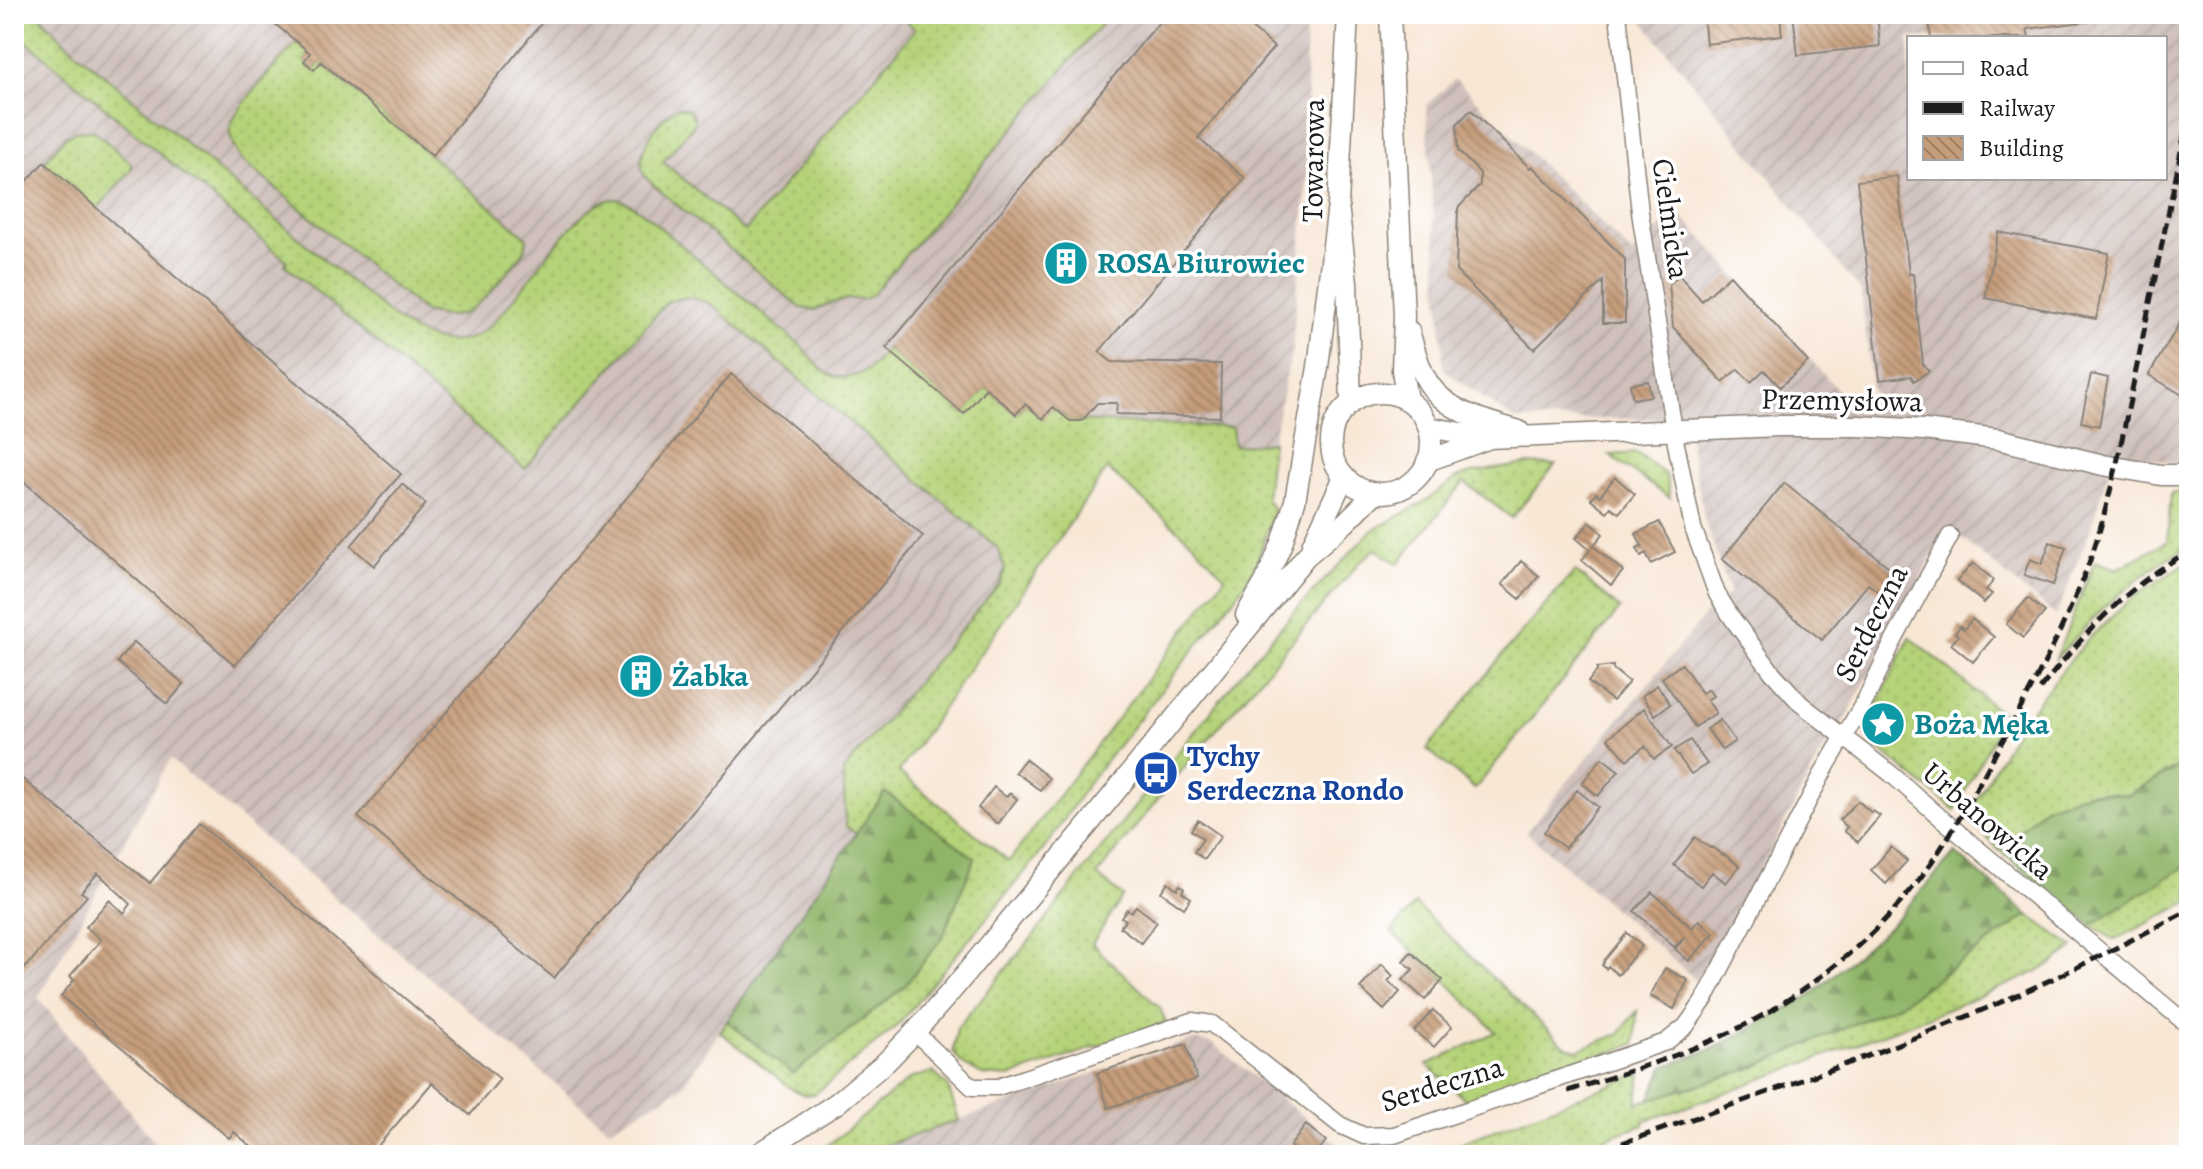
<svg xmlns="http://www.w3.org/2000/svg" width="2203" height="1169" font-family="Alegreya,serif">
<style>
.industrial{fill:url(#industrial-furrows);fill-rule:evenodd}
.grass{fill:url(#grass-dots);stroke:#68784a;stroke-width:2;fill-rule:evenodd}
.forest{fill:url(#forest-firs);stroke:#566842;stroke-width:2}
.building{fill:url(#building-back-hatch)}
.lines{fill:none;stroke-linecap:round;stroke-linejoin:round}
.minor-casing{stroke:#8a8278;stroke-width:19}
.tertiary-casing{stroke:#8a8278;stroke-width:23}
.minor{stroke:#fff;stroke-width:16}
.tertiary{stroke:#fff;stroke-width:20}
.rail{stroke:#1c1c1c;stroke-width:5;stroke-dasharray:12 6;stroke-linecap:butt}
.labels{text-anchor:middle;stroke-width:7;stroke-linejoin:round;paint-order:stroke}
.street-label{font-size:30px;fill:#1c1c1c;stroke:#fff}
.culture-label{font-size:30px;font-weight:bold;fill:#0d838f;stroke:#fff;text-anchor:start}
.transit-label{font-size:30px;font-weight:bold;fill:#164399;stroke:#fff;text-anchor:start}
</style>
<defs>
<pattern id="industrial-furrows" width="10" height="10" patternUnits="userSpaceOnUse" patternTransform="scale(2)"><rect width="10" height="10" fill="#cfc0bb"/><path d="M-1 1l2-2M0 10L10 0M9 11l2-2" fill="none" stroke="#b1a4a0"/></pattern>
<pattern id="grass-dots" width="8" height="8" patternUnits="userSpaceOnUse" patternTransform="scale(2)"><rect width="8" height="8" fill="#b5d379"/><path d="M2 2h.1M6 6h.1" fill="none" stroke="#9bb568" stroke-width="1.8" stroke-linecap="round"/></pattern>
<pattern id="forest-firs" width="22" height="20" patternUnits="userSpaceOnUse" patternTransform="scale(2)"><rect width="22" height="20" fill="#90b569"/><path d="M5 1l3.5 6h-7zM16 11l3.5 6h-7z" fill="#759256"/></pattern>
<pattern id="building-back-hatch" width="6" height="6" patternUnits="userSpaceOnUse" patternTransform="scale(2)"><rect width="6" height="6" fill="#c69d7a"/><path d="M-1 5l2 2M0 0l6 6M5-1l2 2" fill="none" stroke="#a07f63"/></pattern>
</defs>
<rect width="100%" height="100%" fill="#fff"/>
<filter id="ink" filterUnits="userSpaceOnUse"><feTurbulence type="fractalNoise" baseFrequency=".0125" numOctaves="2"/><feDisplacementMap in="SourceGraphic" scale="16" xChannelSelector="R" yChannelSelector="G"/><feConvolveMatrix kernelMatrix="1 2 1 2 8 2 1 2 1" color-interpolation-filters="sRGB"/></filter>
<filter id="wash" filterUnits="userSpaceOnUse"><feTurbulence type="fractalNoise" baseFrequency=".006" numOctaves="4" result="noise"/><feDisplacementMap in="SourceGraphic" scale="32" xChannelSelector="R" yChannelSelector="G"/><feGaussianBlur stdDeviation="1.8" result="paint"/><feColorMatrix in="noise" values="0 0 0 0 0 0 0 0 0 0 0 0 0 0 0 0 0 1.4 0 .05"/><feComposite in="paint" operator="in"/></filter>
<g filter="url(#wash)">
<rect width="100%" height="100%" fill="#f8e7d5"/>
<path class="industrial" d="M14 14H1305L1308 167 1292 349 1272 442 1234 446 1107 469 681 1088 609 1129 170 759 38 998 165 1155H14Z
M1637 14H2189V465L2114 453 2089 533 2056 616 1948 527 1848 714 1820 755 1701 984 1526 832 1706 614 1730 593 1705 521 1685 418 1515 420 1444 370 1426 105 1455 79 1632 254 1678 211 1843 396 1873 397 1861 291ZM1909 38H2165V178H1909Z
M1191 1040 1212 1043 1351 1155H857Z"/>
<path class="grass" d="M14 14H38L66 43 388 313C413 334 450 354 482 332 496 323 505 308 516 296 536 271 555 243 578 220 588 211 600 199 615 199 625 199 634 207 642 212L800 345C809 354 817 367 827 373 851 386 875 368 886 348L964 414 986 388 1016 414 1025 404 1053 407 1070 421 1232 427 1234 446 1272 442 1266 499 1274 510 1255 567 1239 592 1087 785 1048 844 899 1024 815 1094 804 1095 792 1089 720 1032 727 1021 794 1073 856 834 846 826 843 771 1000 583 1005 569 998 548 711 304C693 297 684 295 666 303L525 469 285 265 287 261 14 31ZM1107 469 1192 542 1225 577 1009 861 899 772Z
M899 14H1110L873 294 864 299H848L831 303 816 310 801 308 653 185C650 181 646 179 644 175 633 152 659 118 678 107L688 109 694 116V124L663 162 745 231 915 29Z
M297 42 310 53 304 61 314 70 321 62 524 235 527 239 525 251C511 267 481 308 462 314 450 318 435 314 424 312L241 159C236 151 229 140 230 129 232 110 282 59 297 42Z
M78 130 94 131 131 163V170L97 209 44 162 65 137Z
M1637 453 1666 475 1670 498 1609 455Z
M1527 464 1555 465 1512 518 1464 482 1398 564 1375 549 1359 563 1166 789 1097 875 1123 896 1092 944 1160 1008 1166 1023 1009 1077 982 1075 961 1063 953 1052 957 1028 1040 928 1064 895 1252 660 1296 610 1371 531 1423 503 1455 479 1470 473Z
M2189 489V546L2158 564 2106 605 2055 660 2095 561 2117 569 2167 542 2171 493Z
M2189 561V761L2127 795 2091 792 2046 806 1999 850 1967 817 2017 728 2086 641 2132 598Z
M1575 571 1620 609 1475 789 1427 749 1503 654Z
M1910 637 2005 716 1955 810 1872 744 1866 735 1867 725Z
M2189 864V902L2115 940 2091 925Z
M1415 904 1565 1046 1578 1050 1619 1034 1637 1011 1635 1044 1466 1100 1427 1065 1496 1032 1444 979 1391 932Z
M2028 915 2074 947C2046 973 1999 987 1965 1002 1868 1041 1770 1076 1672 1112L1643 1121 1644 1125 1555 1155H1430L1641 1073 1637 1103 1750 1069 1900 1004Z
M933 1072 948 1086 959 1120 857 1155H812L832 1142 911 1078Z"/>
<path class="forest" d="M2189 761V864L2091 925 1999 850 2046 806 2091 792 2128 795Z
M885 792 975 858 942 938 904 987 793 1074 727 1021Z
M1955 853 2028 915 1900 1004 1750 1069 1649 1100 1664 1067 1715 1048 1811 995 1889 927Z"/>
<g id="blocks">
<path class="building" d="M263 14H549L432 156 321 62 314 70 304 61 310 53Z
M1166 14H1205L1213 21 1219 14H1235L1274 47 1198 138 1245 178 1099 352 1112 362 1221 364 1220 417 1116 414 1117 403H1097L1082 421H1070L1053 407 1043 419 1025 404 1016 414 986 388 964 414 886 348Z
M1703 14H1780L1782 35 1706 44Z
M1793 14H1877L1880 46 1798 55Z
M1928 14H2121L2122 17 2027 29 2029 38H1931Z
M1471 110 1530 168 1532 166 1625 259V323H1603V281L1534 349 1456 271 1458 208 1480 185V173L1458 151 1457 124Z
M44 162 401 474 235 665 14 473V196Z
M1897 176 1909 274H1913L1923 364 1929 371 1914 381 1911 376 1880 380 1857 181Z
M1998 232 2109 253 2096 319 1985 298Z
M1679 275 1702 301 1730 275 1808 362 1780 387 1764 370 1751 382 1738 369 1723 382 1673 327 1669 284Z
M2189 307V399L2149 375Z
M731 374 923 536 554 978 358 817Z
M2091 374 2108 378 2099 426 2081 422Z
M1648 381 1651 396 1633 399 1630 384Z
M1615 477 1635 494 1619 513 1611 507 1607 512 1591 499 1596 493 1600 496Z
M1784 483 1900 576 1884 596 1868 584 1822 640 1722 559Z
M402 484 426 504 374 566 351 546Z
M1590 522 1603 534 1593 546 1623 571 1611 585 1582 560 1590 550 1576 538Z
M1659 522 1675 552 1651 564 1646 553 1641 556 1637 548 1642 546 1636 534Z
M2050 542 2066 547 2053 585 2024 575 2030 559 2042 564Z
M1521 561 1539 576 1520 599 1502 584Z
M1973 563 1994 580 1986 590 1992 594 1984 603 1957 581Z
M2028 598 2045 612 2023 638 2006 624Z
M1972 619 1994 637 1973 662 1951 644 1958 636 1955 633 1960 626 1964 629Z
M134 642 184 684 167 704 117 662Z
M1682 664 1702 693 1708 689 1713 696 1707 700 1716 713 1695 727 1662 678Z
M1613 666V669L1629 682 1613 701 1588 682 1597 671V668Z
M1657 685 1670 704 1655 715 1642 696Z
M1644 708 1672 747 1654 759 1645 746 1627 760 1608 738Z
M1720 720 1735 741 1722 750 1707 729Z
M1690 740 1707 764 1691 774 1674 750Z
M1602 758 1619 771 1598 796 1582 783Z
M1025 759 1049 778 1040 790 1015 772Z
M14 772 150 883 199 824 500 1079 470 1115 432 1083 370 1155H261L234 1132 229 1138 61 996 74 980 70 976 101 940 86 927 109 900 124 913 131 904 98 873 81 892 87 896 14 981Z
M994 787 1006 797 1010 793 1017 799 998 824 978 808Z
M1577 790 1598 807 1565 848 1544 832Z
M1858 801 1872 813 1873 811 1880 816 1858 842 1844 831 1847 827 1839 820Z
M1198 820 1221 836 1204 859 1194 852 1203 839 1191 830Z
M1695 837 1710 848 1711 847 1723 855 1724 854 1739 866 1726 883 1712 872 1701 886 1674 865Z
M1891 847 1907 861 1886 884 1871 870Z
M1168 882 1177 889 1180 885 1184 888 1182 892 1191 898 1184 908 1161 892Z
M1652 892 1692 928 1699 920 1714 933 1689 961 1675 949 1684 938 1674 947 1634 911Z
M1136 906 1157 922 1141 943 1120 927 1126 920 1121 917 1127 909 1131 912Z
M1627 933 1642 946 1618 975 1608 966 1606 969 1602 965 1604 963 1603 962Z
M1411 952 1443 980 1425 1000 1403 980 1413 969 1403 961Z
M1382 964 1393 976 1388 981 1400 992 1384 1010 1360 988Z
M1665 968 1688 980 1674 1009 1650 996Z
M1433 1010 1452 1027 1434 1047 1414 1031Z
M1186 1044 1197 1079 1108 1108 1097 1073Z
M1306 1125 1326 1141 1315 1155H1301L1290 1146Z"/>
</g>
</g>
<g filter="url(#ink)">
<use href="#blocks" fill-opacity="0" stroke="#8a8278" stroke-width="2"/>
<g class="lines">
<g class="minor-casing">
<path id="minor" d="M1618 14 1640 212 1676 444 1693 528 1717 594 1732 618 1772 672 1801 704 1890 773 1941 818 2189 1026
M915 1032 972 1087H998L1192 1021 1212 1024 1340 1125 1364 1136 1394 1135 1666 1042 1686 1026 1705 999 1826 767 1866 699 1892 644 1950 536"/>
</g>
<g class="tertiary-casing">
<path id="tertiary" d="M1348 14 1338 205 1347 282 1351 402
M1390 14 1404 316 1402 370 1407 400
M1409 331C1414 347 1418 365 1426 379 1444 412 1486 421 1519 431
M1331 443a50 50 0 1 1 100 0a50 50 0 1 1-100 0Z
M1428 427 1489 438 1780 426H1858L1924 430 1998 439 2103 465 2161 475H2189
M1427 461 1487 439
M1312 545 1344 477
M1246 615 1265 582 1282 543 1295 501 1318 367 1338 205
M757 1155 837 1103 887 1061 915 1032 953 989 1111 797 1306 556 1345 523 1375 493"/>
</g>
<use href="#minor" class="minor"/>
<use href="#tertiary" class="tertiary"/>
<path class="rail" d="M2040 689C2072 649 2106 609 2148 578 2161 568 2175 560 2189 550
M1568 1091C1639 1068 1712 1047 1775 1008 1836 970 1893 920 1933 860 1958 824 1979 784 2000 745 2030 693 2058 639 2081 583 2097 546 2106 507 2116 468L2189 112
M1588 1155C1731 1105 1876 1057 2015 996 2074 970 2132 940 2189 910"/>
</g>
</g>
<defs>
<g id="building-disc" transform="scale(2.3)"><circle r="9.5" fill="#0f9aa8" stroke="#fff"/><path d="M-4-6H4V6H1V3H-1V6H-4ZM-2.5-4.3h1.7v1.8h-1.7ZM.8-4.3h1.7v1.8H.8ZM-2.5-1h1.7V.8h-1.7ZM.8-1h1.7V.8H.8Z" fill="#fff"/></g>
<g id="sight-disc" transform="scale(2.3)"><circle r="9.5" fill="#0f9aa8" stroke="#fff"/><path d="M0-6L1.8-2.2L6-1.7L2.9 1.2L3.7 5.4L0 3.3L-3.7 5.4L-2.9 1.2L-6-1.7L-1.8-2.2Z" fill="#fff"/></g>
<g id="bus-disc" transform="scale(2.3)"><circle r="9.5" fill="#1a4fb4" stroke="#fff"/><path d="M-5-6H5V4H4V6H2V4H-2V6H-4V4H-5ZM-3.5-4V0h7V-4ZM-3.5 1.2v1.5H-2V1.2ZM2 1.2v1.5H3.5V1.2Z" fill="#fff"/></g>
</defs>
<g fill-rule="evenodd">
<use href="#building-disc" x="1066" y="263"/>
<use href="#building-disc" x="641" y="676"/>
<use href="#sight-disc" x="1883" y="724"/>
<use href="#bus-disc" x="1156" y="773"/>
</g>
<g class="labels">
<g class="street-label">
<text transform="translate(1313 160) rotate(-89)" y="10">Towarowa</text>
<text transform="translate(1671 219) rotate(82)" y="10">Cielmicka</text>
<text transform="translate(1842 400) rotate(1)" y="10">Przemysłowa</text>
<text transform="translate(1871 623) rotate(-63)" y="10">Serdeczna</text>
<text transform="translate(1988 821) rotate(41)" y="10">Urbanowicka</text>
<text transform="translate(1442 1084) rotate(-17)" y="10">Serdeczna</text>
</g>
<g class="culture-label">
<text x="1097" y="273">ROSA Biurowiec</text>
<text x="672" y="686">Żabka</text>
<text x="1914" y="734">Boża Męka</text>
</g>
<g class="transit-label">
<text x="1187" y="766">Tychy<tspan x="1187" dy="34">Serdeczna Rondo</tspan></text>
</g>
</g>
<rect width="2203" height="1169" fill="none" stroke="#fff" stroke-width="48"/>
<rect x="1907" y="36" width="260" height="144" fill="#ffffff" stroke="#a4a4a4" stroke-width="2"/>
<rect x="1923" y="62" width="40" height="12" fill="#ffffff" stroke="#a4a4a4" stroke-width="2"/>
<text x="1979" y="76" font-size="24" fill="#1c1c1c">Road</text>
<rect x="1923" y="102" width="40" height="12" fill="#1c1c1c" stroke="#a4a4a4" stroke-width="2"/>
<text x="1979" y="116" font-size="24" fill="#1c1c1c">Railway</text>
<rect x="1923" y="136" width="40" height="24" fill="url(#building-back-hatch)" stroke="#a4a4a4" stroke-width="2"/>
<text x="1979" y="156" font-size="24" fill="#1c1c1c">Building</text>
</svg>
